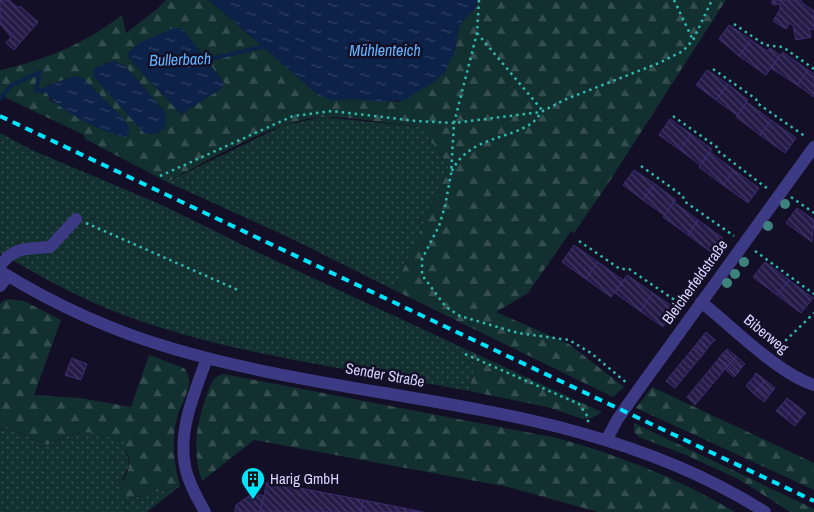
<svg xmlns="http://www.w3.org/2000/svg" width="814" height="512" font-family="'Archivo Narrow',sans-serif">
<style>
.grass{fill:url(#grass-dots)}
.forest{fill:url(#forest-firs);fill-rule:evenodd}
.water{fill:url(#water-ripples)}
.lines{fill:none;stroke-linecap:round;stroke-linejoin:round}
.stream{stroke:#0c2248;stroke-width:4}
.building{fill:url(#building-back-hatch);stroke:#3b2d73}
.path{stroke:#2fb8b0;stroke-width:2.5;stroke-dasharray:2.5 4;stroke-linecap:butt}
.minor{stroke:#3d3a85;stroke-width:12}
.rail{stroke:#00e5ff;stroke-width:4;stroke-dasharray:8 6;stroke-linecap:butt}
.tree{fill:#3d827b}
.labels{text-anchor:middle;stroke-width:5;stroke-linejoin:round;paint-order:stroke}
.street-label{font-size:15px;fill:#d9d4ff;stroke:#130f26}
.poi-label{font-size:15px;fill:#d9d4ff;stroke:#130f26;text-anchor:start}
.water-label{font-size:16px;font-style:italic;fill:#62b6ff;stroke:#130f26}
</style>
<defs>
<pattern id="grass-dots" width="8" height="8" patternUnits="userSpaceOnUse" patternTransform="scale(1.25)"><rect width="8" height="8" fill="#12302f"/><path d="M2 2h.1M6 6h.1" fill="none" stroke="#344d4e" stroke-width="1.8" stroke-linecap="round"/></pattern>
<pattern id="forest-firs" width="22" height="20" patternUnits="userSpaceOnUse" patternTransform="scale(1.25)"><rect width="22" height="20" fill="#12302f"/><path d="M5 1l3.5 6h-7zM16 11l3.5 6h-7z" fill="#344d4e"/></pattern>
<pattern id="water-ripples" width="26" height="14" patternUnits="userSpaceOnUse" patternTransform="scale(1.25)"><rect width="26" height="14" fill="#0c2248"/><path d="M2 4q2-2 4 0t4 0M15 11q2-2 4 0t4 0" fill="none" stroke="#2f4163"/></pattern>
<pattern id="building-back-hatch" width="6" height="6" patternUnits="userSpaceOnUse" patternTransform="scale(1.25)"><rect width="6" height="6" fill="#241b47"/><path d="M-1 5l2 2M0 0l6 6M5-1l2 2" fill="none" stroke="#433b63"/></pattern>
</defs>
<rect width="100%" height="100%" fill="#130f26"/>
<path class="grass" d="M323 117 421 127 449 166 394 290 288 237 167 182 284 125Z
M0 133 32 150 162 205 253 250 474 353 471 361 476 363 469 391C356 370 238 356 129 317 84 301 41 277 0 253Z
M0 428 12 429 47 445C86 427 85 430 125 442L129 466 123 478 121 490 133 498 180 486 147 512H0Z"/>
<path class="forest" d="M166 0H209L316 93 340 100 356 99 399 102 455 50 459 26 477 6V0H726L607 185 574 233 571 231 528 293 496 312 569 344 624 387 613 397 394 290 449 166 421 127C392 124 350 116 322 117 277 119 208 161 167 182L85 139 84 135 0 95V70C46 60 84 44 122 15L126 33 157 9ZM182 28 225 84 219 90 181 114 129 58ZM114 61 125 66 165 112 103 64ZM76 76H79L59 105 50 100 45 86Z
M8 299 24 301 61 320 34 395 80 398 131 407 149 355 184 368C196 382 184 397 179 412 176 421 174 430 174 439 173 455 176 471 180 486L132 498 123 496C118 483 127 478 129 466 130 460 126 448 124 442 85 430 85 427 47 445L12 429 0 428V303Z
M474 353 602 412 592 418 583 419 547 407 469 391 476 363 471 361Z
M224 374 557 438C619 455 680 479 735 512H598L508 487 254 440 202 481C192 452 196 425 206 397 210 386 212 376 224 374Z
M652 387 814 463V490L636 408Z
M634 423 814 509V512H790L740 480 686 455 639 437 634 432Z"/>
<path class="water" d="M209 0H477V6L459 26 455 50 446 71 435 81 405 100 383 102 356 99 340 100H330L316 93Z
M173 28H182L225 84 219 90 181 114 129 58 128 53 139 43Z
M114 61 125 66 165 112C170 127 160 137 144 133L93 76 94 68Z
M76 76 84 79 124 119 129 127V134L126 137C110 136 41 104 45 86Z"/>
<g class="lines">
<path class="stream" d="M205 60 262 47 264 43
M0 99 10 86 40 72 36 91 47 90"/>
</g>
<path class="building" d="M0 0H9L18 8 20 6 38 22 14 50 6 43 11 37 0 24Z
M773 0H801L802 3 814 11V29L809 30 811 37 796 40 793 26 790 23 786 29 773 21 780 9V4L774 5 771 3Z
M729 25 751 40 739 56 719 39Z
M751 40 767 51 770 48 780 55 766 75 739 56Z
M783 52 808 70 797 85 771 68Z
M707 70 728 84 716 100 696 85Z
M808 70 814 74V97L797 85Z
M728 84 748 100 737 115 716 100Z
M747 102 771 120 760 135 736 117Z
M670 119 691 134 680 150 659 135Z
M771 120 796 138 785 153 760 135Z
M691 134 712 149 700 165 680 150Z
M710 152 734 170 723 185 699 167Z
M634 170 655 184 643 200 623 185Z
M734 170 759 188 748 203 723 185Z
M655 184 676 200 664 215 643 200Z
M674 202 698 220 688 235 663 217Z
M797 208 814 220 812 242 786 223Z
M698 220 723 238 712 253 688 235Z
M574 245 598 262 586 279 562 262Z
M598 262 623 280 611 297 586 279Z
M765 262 789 280 777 295 753 277Z
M627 275 653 293 640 311 615 293Z
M789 280 813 298 801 313 777 295Z
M653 293 676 309 663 327 640 311Z
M706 332 715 340 711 344 702 337Z
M702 337 711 344 707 349 699 341Z
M699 341 707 349 704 353 695 346Z
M695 346 704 353 675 388 666 381Z
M727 349 736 356 732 361 723 353Z
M723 353 732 361 728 365 719 358Z
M736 356 745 364 741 368 732 361Z
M72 358 87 364 81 380 65 375Z
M719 358 728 365 725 369 716 362Z
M732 361 741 368 738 373 728 365Z
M716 362 725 369 695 405 687 397Z
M728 365 738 373 734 377 725 369Z
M756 373 765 380 762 385 753 378Z
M753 378 762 385 758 389 749 382Z
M765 380 775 388 771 393 762 385Z
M749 382 758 389 754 394 746 386Z
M762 385 771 393 768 397 758 389Z
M758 389 768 397 764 402 754 394Z
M787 398 796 405 792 409 784 402Z
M784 402 792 409 789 414 780 406Z
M796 405 806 413 802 417 792 409Z
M780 406 789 414 785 418 776 411Z
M792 409 802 417 798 422 789 414Z
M789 414 798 422 795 426 785 418Z
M267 482 363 500 361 512H260Z
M253 493 264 496 260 512H235L236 505Z
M363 500 423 512H361Z"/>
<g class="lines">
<path class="path" d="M479 0 477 33 454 123 451 174 445 206 439 226 422 259V275L446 307 460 316 518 333 569 340 591 353 628 384
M674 0 693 40
M734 24 765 45 783 47 814 69
M477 33 542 110
M713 69 756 99 757 103 806 137
M673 116 718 148V151L768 189
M641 166 683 196 684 201 734 236
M452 171C471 131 527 141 541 112
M160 176 293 116 332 111 416 121 454 123 541 112 564 100 659 63 683 51 693 40 712 0
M791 197 814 213
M86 223 238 290
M579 241 620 269H629L685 307
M755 251 814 294
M776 350 814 313
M465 354 579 404 588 417V424"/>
<path class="minor" d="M0 266C14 246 29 249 50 247L76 219
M0 271C55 305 112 331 174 349 372 407 585 397 765 512
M0 286 8 276
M701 302C733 327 777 373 814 385
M607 439 617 420 638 390 814 147
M205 512C197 498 188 482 185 466 178 429 195 392 207 358"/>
<path class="rail" d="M0 116 814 501"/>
</g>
<g class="tree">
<circle cx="785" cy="204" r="5"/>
<circle cx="768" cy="226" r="5"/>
<circle cx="744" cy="262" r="5"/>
<circle cx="735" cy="274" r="5"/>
<circle cx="727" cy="283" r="5"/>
</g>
<defs>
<g id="building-pin" transform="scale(1.25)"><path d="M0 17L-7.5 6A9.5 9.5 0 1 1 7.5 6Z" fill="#00e5ff" stroke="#130f26"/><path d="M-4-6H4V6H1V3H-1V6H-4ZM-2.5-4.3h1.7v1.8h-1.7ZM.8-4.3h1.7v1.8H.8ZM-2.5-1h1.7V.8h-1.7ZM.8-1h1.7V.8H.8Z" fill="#111"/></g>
</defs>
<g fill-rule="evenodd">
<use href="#building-pin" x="253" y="479"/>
</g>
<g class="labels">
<g class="street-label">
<text transform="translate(695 282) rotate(-54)" y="5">Bleicherfeldstraße</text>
<text transform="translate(766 334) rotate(39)" y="5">Biberweg</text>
<text transform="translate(385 375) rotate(10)" y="5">Sender Straße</text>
</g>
<g class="poi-label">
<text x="270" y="484">Harig GmbH</text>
</g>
<g class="water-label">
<text x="385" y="56">Mühlenteich</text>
<text transform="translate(180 59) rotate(-2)" y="6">Bullerbach</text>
</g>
</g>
</svg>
